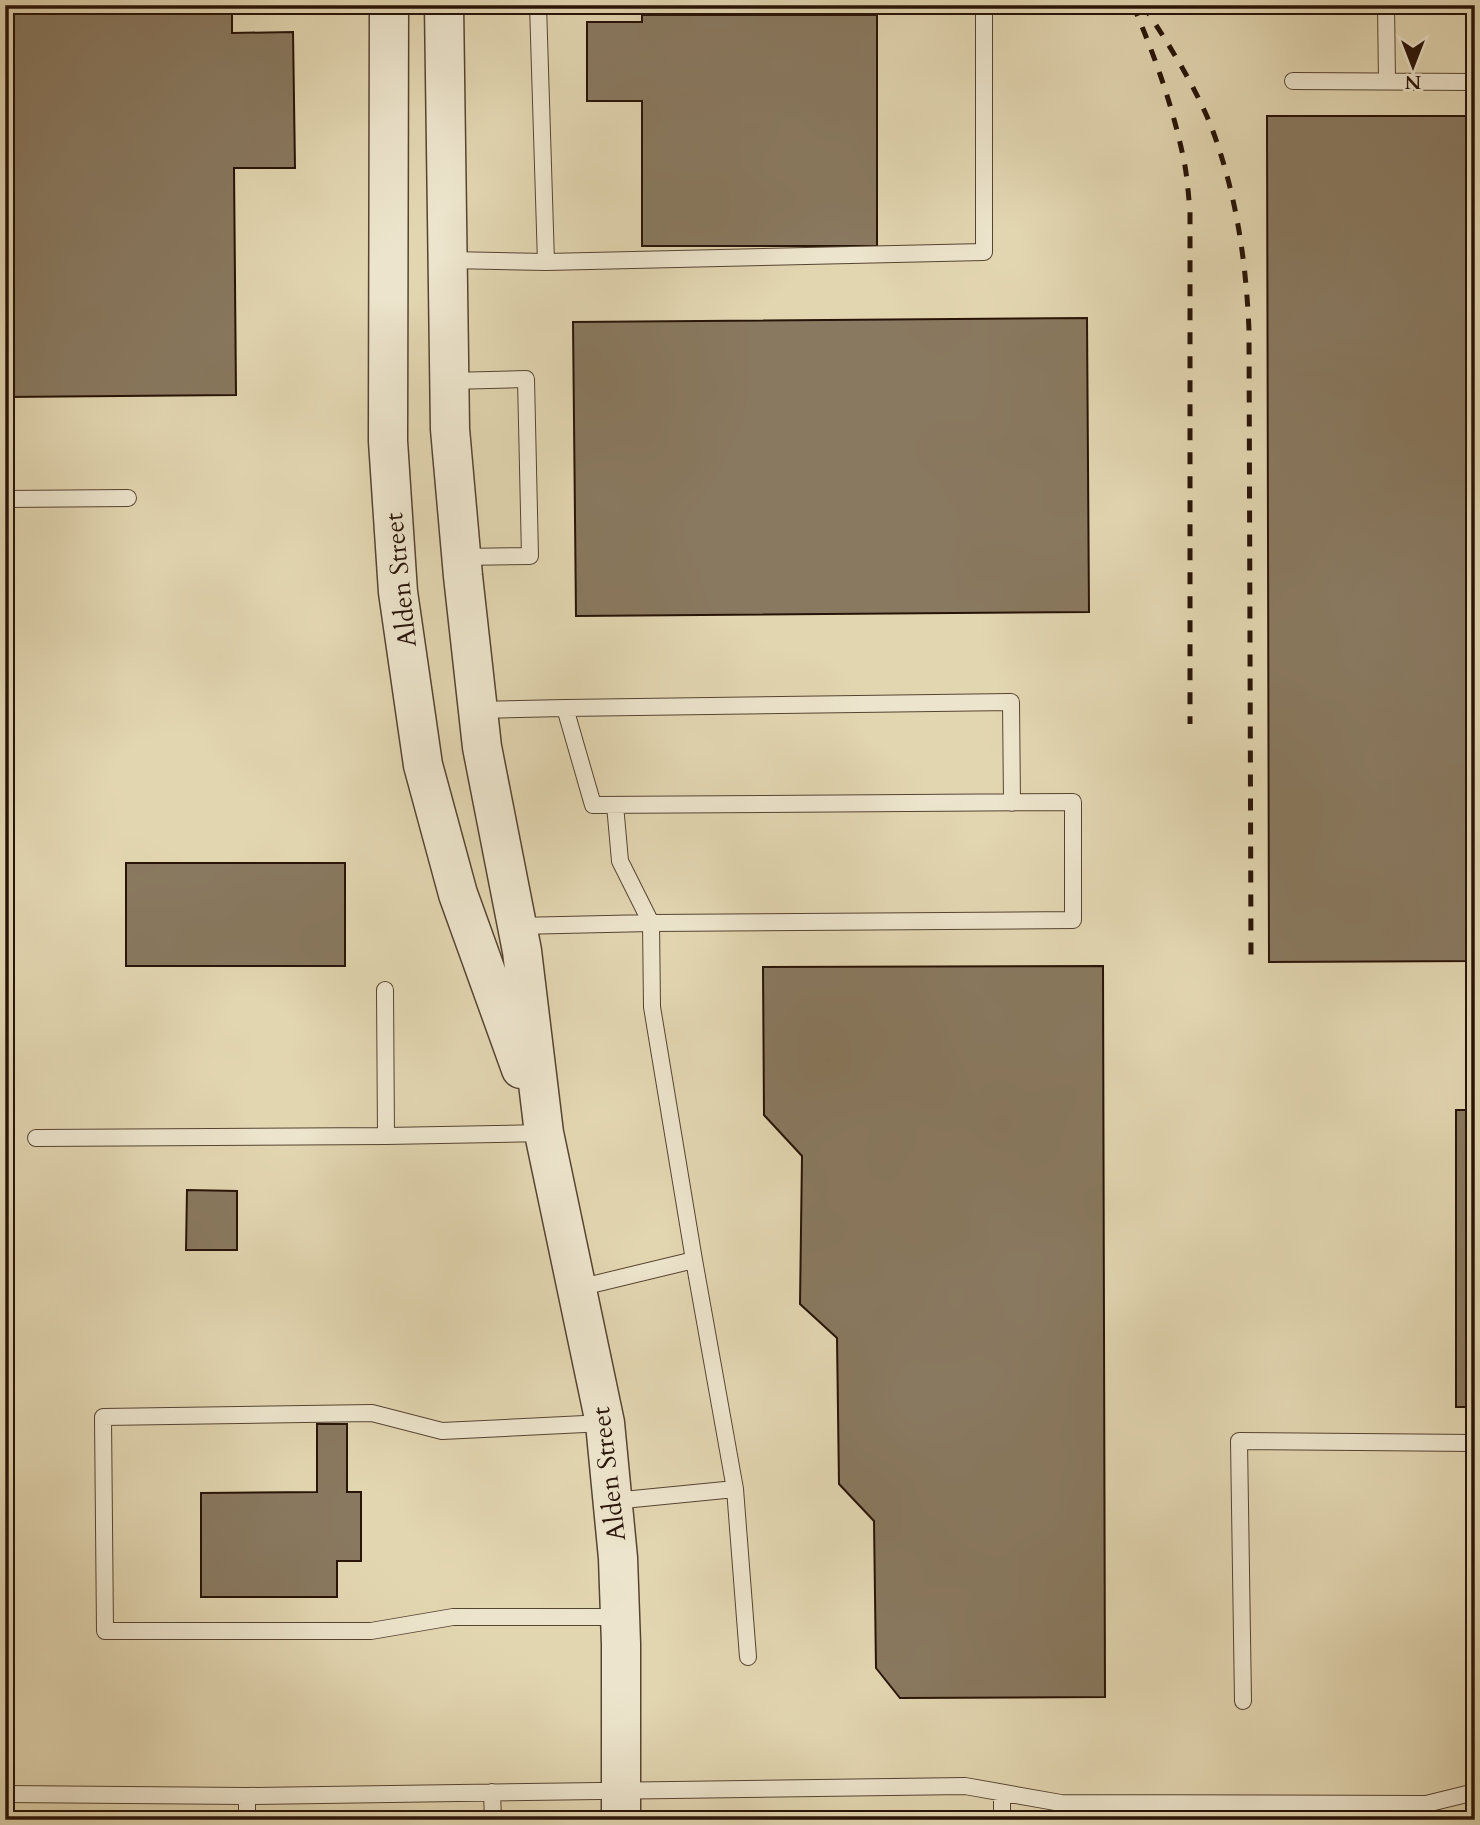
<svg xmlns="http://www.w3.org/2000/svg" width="1480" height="1825" font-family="Cardo,serif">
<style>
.building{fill:#897960;stroke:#281408;stroke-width:2}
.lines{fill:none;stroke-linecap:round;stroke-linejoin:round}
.service-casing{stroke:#564432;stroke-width:18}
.tertiary-casing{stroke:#564432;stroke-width:41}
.service{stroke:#ece4cc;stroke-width:16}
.tertiary{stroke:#ece4cc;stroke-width:38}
.rail{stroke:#281408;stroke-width:5;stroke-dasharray:12 12;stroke-linecap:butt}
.labels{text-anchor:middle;stroke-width:5;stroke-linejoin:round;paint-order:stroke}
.street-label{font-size:26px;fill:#281408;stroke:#ece4cc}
</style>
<rect width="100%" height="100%" fill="#e2d6b1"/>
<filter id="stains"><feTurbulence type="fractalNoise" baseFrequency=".00286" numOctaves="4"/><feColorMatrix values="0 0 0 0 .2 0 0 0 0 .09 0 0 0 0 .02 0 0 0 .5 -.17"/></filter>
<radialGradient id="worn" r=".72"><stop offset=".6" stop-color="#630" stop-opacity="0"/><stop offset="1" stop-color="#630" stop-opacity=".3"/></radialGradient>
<path class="building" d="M5 5H232V33L293 32 295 168H234L236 395 5 397Z
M642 15H877V246H642V101H587V22H642Z
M1267 116H1475V961L1269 962Z
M1087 318 1089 612 576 616 573 322Z
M126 863H345V966H126Z
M1103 966 1105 1697 900 1698 876 1668 874 1521 839 1484 837 1338 800 1304 802 1156 764 1115 763 967Z
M5 1051H11L12 1155H5Z
M1456 1110H1475V1407H1456Z
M187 1190 237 1191V1250H186Z
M317 1424H347V1492H361V1561H337V1597H201V1493L317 1492Z
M837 1815 950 1816 951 1820H837Z"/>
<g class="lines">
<g class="service-casing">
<path id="service" d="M538 5 546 262
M1386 5 1387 81
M1293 81 1475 82
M449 260 546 262 984 252V5
M449 381 526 379 530 556 461 557
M5 499 128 498
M565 708 1011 702 1012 803
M479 710 565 708 593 805 1073 802V920L651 923 652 1007 694 1260 735 1489 748 1657
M517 926 651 923 620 861 615 805
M385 990 386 1136 544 1133
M36 1138 386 1136
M578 1288 694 1260
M605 1423 442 1431 372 1413 103 1417 105 1631H371L453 1617H620
M613 1501 735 1489
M1243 1701 1239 1441 1475 1443
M492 1792 493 1820
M1002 1793V1820
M5 1794 247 1796
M247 1820V1796L965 1786 1061 1803 1426 1804 1475 1792"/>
</g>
<g class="tertiary-casing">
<path id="tertiary" d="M389 5 388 441 398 592 423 765 458 894 521 1069
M444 5 450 429 463 576 482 747 522 951 544 1133 605 1423 618 1558 621 1644V1820"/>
</g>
<use href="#service" class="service"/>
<use href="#tertiary" class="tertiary"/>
<path class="rail" d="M1133 5C1154 54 1172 104 1183 156 1187 173 1188 192 1190 210V724
M1143 5C1168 43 1194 84 1211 126 1236 192 1246 260 1249 330L1251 957"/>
</g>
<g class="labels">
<g class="street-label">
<text transform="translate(400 580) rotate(-96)" y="9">Alden Street</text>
<text transform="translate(608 1474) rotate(-97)" y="9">Alden Street</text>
</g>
</g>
<rect width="1480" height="1825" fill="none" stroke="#e2d6b1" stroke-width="28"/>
<rect x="7" y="7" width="1466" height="1811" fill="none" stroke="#281408" stroke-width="3.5"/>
<rect x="14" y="14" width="1452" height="1797" fill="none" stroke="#281408" stroke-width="2"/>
<g transform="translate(1413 66) rotate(180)" stroke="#ece4cc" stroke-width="5" paint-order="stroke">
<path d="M0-5L12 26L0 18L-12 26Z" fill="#281408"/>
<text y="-10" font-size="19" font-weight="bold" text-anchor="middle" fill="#281408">N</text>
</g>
<rect width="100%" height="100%" filter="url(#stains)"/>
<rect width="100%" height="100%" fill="url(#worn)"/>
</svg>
